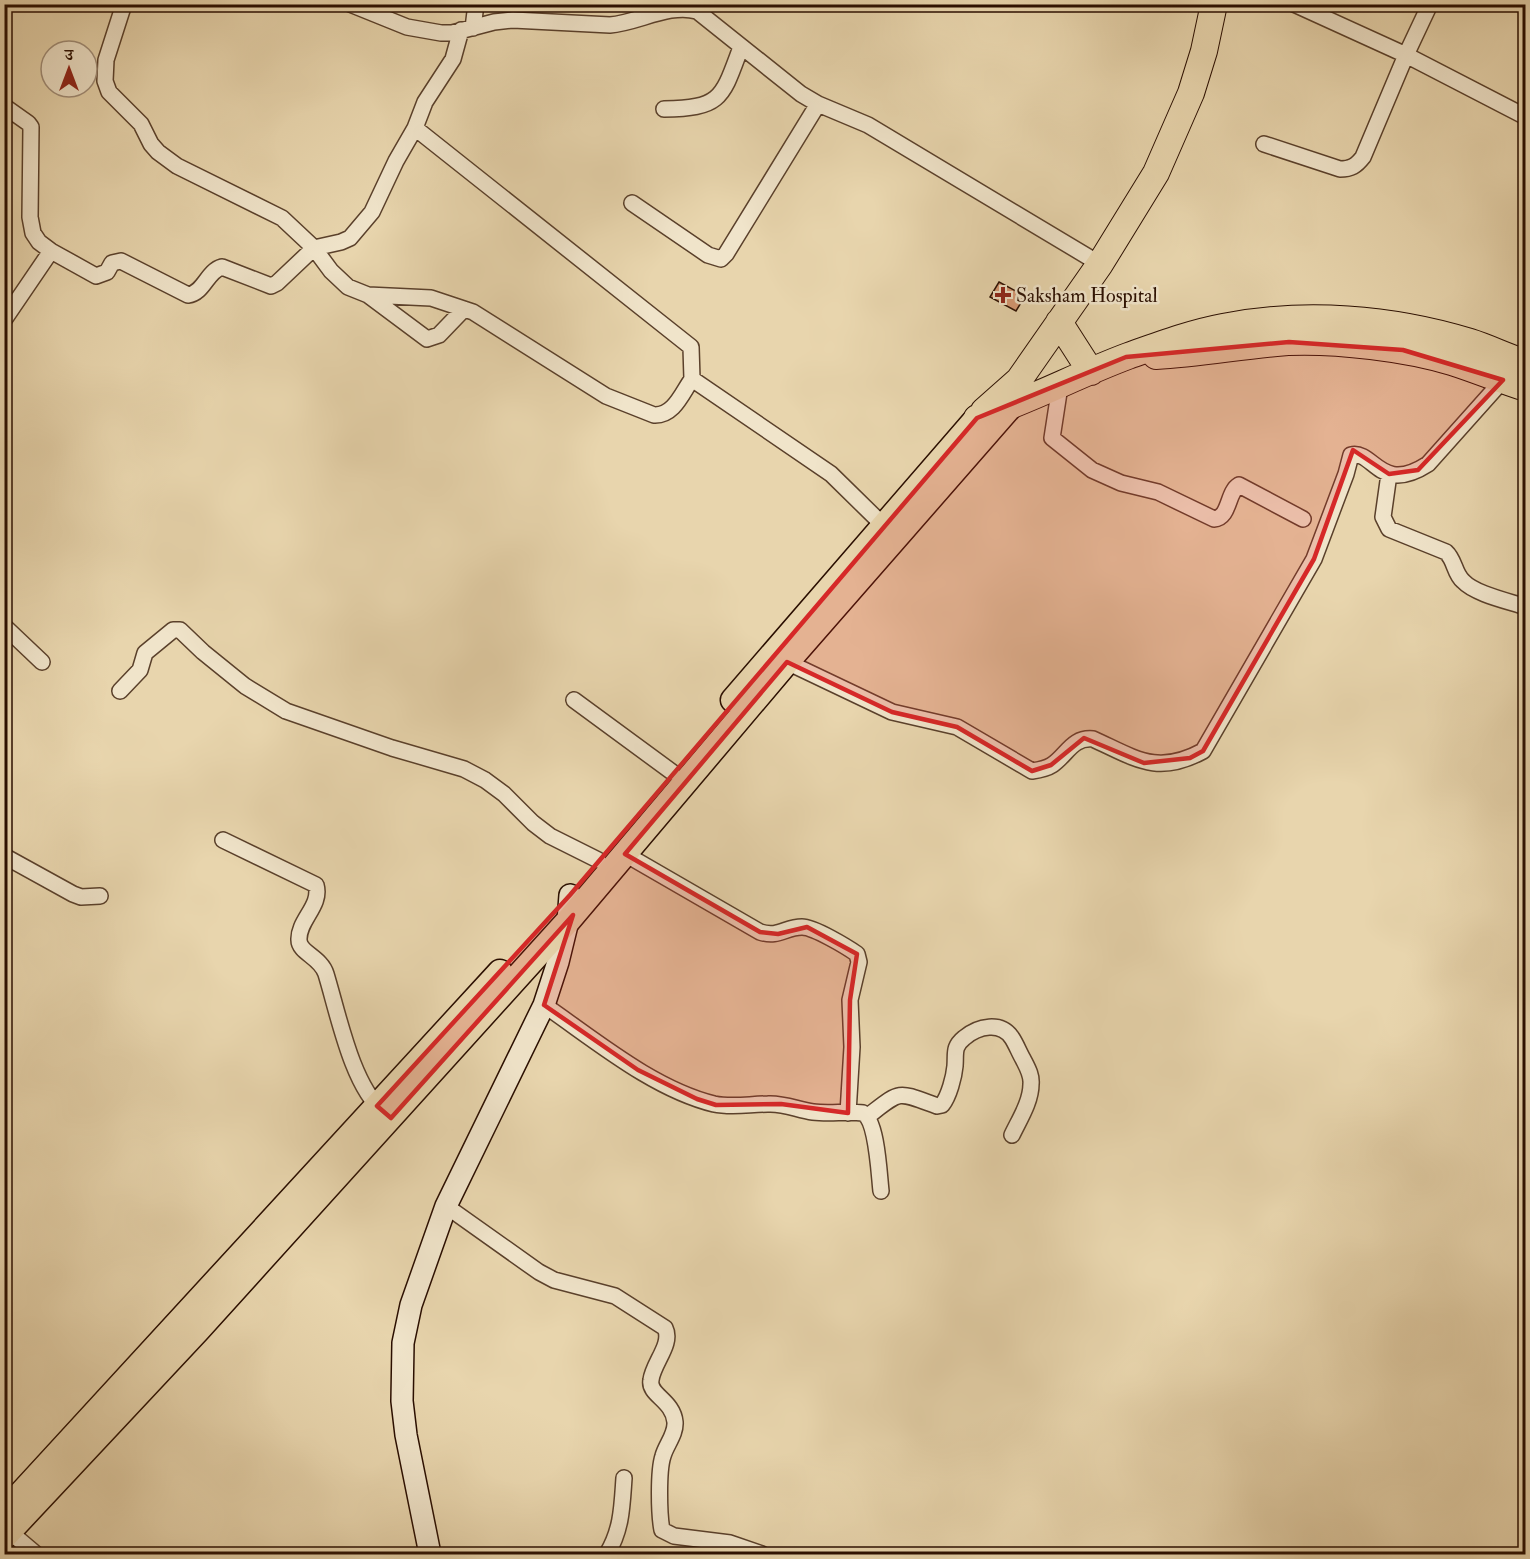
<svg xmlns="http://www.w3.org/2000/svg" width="1530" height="1559" font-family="'IM FELL Double Pica','Noto Serif Devanagari',serif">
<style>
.building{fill:#d99a75;stroke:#2a0e00;stroke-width:1.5}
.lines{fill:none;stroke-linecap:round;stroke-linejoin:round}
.minor-casing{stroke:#5a402b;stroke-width:18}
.secondary-casing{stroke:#2a0e00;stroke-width:24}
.primary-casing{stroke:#2a0e00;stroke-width:27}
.trunk-casing{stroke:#2a0e00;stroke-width:28}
.minor{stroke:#f0e4ca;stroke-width:15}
.secondary{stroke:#f0e4ca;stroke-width:21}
.primary{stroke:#e8d5ad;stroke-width:24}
.trunk{stroke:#e8d5ad;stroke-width:26}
.marked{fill:#d62828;fill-opacity:0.2;stroke:#d62828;stroke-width:4.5;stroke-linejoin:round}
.poi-dot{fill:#8f2418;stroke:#f0e4ca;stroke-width:2}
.labels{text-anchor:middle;stroke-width:5;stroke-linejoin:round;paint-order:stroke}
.poi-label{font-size:20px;fill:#2a0e00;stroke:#f0e4ca;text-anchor:start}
</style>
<rect width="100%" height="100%" fill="#e8d5ad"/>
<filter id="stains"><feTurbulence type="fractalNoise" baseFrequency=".00333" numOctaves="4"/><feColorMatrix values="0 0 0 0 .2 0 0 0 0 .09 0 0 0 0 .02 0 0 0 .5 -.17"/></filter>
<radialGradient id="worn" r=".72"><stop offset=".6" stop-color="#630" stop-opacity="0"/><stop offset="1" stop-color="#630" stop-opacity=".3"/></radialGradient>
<path class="building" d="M999 282 1025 296 1016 311 990 297Z"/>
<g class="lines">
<g class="minor-casing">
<path id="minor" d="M124 4 106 60 105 81 109 92 141 124 151 144 158 152 177 166 282 218 314 248 331 271 348 287 368 295 431 298 473 312 606 396 654 415C674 416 682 393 692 379
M350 4 407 27 441 33H452L494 22 513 20 610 25C638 23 669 3 697 11L801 94 818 104 868 125 1100 264
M1294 4 1406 55 1526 117
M473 28 476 4
M4 106 28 123 31 127 30 217 33 233 39 242 51 251 96 276 107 272 112 263 121 261 188 295C204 293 207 271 222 267L271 286 277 283 314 248 341 242 350 238 372 212 396 161 415 128 425 102 453 59 461 30
M664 109C722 108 722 98 741 47
M415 128 691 347 692 379 831 474 883 525
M1264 144 1340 169C1351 169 1356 166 1363 157L1406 55 1430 4
M632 203 708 255 721 259 726 254 818 104
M368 295 427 339 439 335 464 309
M4 320 51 251
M1060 386 1052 438 1092 470 1121 483 1158 492 1214 519C1230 518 1227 492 1239 485L1303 519
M1389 474 1383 517 1389 529 1446 552C1455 560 1454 573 1463 581 1475 594 1508 601 1526 607
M4 626 42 662
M787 662 892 712 957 727 1032 771C1039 770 1046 769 1052 765 1067 755 1072 737 1093 739 1135 758 1157 776 1203 751L1314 559 1346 474 1351 455C1374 450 1380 495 1428 464L1503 380
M120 691 140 670 145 653 173 630H180L203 652 245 686 286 711 392 748 464 769 485 780 504 794 533 823 550 836 598 860
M574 700 672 772
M223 840 316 885C322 906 298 920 299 940 299 953 321 957 326 974 338 1013 352 1086 383 1111
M625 854 760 932C779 938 785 927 802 927 814 927 847 947 857 954L859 962 850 1000 852 1047 848 1113
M4 856 73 894 81 897 100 896
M544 1005C595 1040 653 1089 714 1104 732 1108 750 1104 768 1104 784 1103 798 1110 813 1112 830 1114 847 1111 863 1113 877 1121 879 1174 881 1191
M868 1116C902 1090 896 1091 937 1106L942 1105C949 1096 954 1077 955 1066 956 1053 953 1047 964 1038 978 1026 1001 1021 1012 1038 1016 1044 1019 1052 1023 1059 1027 1067 1032 1075 1031 1084 1031 1102 1019 1120 1012 1135
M446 1206 539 1272 554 1280 615 1296 665 1328C673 1344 653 1363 651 1380 648 1395 673 1400 675 1422 676 1434 666 1445 663 1456 658 1471 659 1515 662 1530L674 1536 730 1543 762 1554
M10 1532 36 1554
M607 1554C622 1529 622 1506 624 1478"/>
</g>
<g class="secondary-casing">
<path id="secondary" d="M430 1554 406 1435 402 1401 403 1343 411 1305 446 1206 544 1005 558 962 568 921 570 895"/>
</g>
<g class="primary-casing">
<path id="primary" d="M733 700 977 418
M4 1512 500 972
M4 1537 197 1331 568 921 787 662 1010 407 1013 399"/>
</g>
<g class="trunk-casing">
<path id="trunk" d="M1059 322 1091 372
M1156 356C1200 354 1244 345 1288 342 1337 340 1406 348 1452 362 1477 370 1501 380 1526 388
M984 411 1019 380 1100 264 1156 173 1191 93 1204 51 1214 4
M977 418C1029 401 1077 375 1128 356 1159 345 1191 333 1223 327 1304 311 1392 318 1470 342 1489 348 1507 357 1526 363"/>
</g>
<use href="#minor" class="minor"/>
<use href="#secondary" class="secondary"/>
<use href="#primary" class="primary"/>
<use href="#trunk" class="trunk"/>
</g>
<path class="marked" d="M1289 342 1403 350 1503 380 1418 470 1389 474 1353 450 1314 559 1203 751 1190 758 1144 763 1084 738 1051 765 1032 771 957 727 892 712 787 662 625 854 760 932 778 934 807 927 857 954 850 1000 848 1113 781 1104 716 1105 697 1099 638 1070 544 1005 573 915 391 1118 377 1106 570 895 977 418 1126 357Z"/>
<path class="poi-dot" d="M1000 286h6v6h6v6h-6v6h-6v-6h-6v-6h6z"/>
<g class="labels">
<g class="poi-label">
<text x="1016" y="302">Saksham Hospital</text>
</g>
</g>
<rect width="1530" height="1559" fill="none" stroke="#e8d5ad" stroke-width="24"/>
<rect x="6" y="6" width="1518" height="1547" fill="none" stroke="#2a0e00" stroke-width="3"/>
<rect x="12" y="12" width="1506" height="1535" fill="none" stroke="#2a0e00" stroke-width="1.5"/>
<g transform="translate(69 69)"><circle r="28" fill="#f0e4ca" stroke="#a18e79" stroke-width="1.5"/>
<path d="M0-4.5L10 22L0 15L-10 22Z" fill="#8f2418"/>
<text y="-9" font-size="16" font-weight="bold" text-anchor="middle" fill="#2a0e00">उ</text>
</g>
<rect width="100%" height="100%" filter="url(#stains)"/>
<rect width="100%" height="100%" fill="url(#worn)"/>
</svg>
